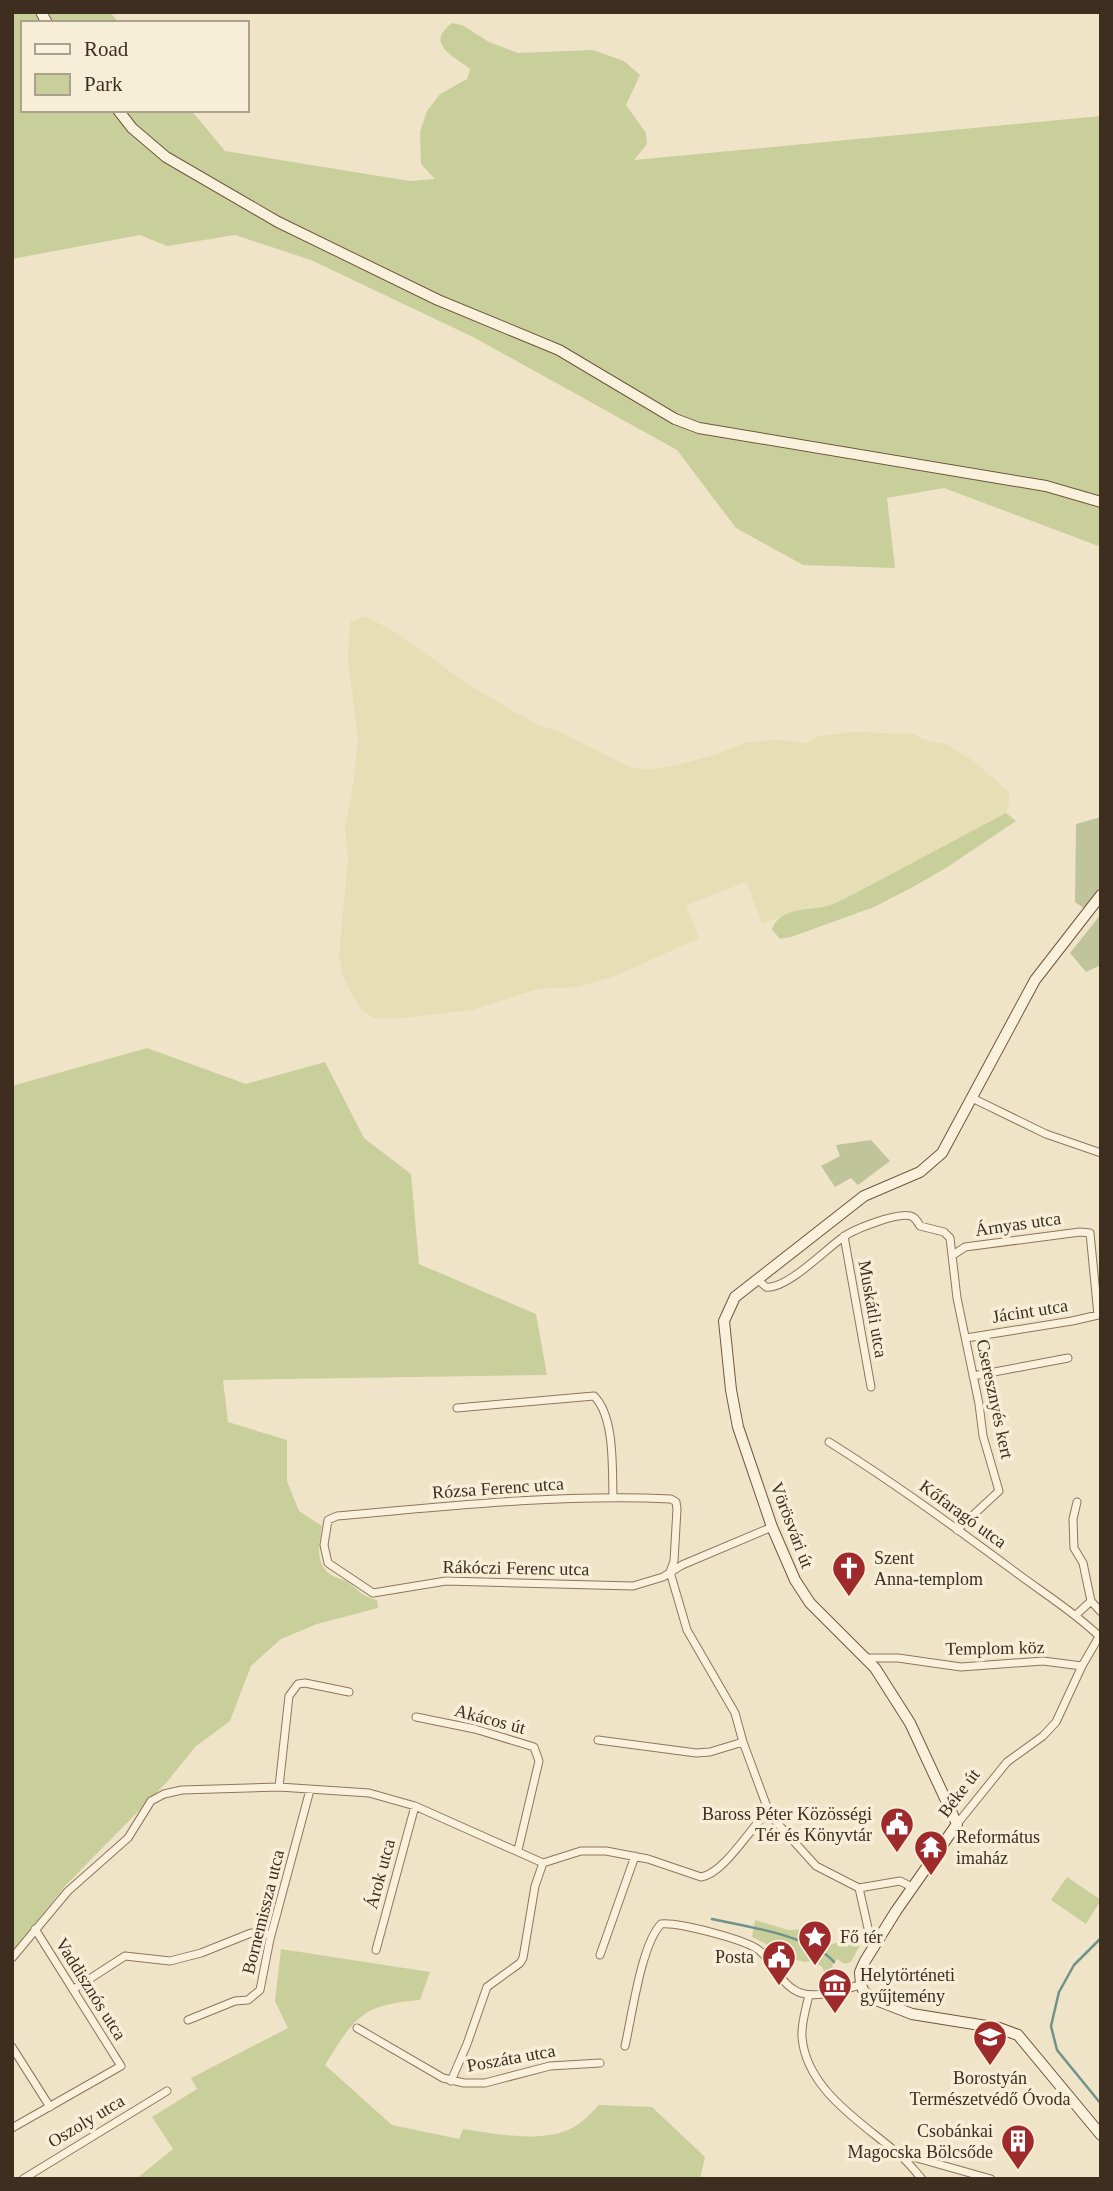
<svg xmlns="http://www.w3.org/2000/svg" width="1113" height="2191" font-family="'Times New Roman',serif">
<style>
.farmland{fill:#e6deb5}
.green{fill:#c9cf9b}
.cemetery{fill:#bfc49a}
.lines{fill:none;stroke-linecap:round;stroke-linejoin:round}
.stream{stroke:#6f938a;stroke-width:2.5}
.street-casing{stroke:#8d765c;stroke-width:9}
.secondary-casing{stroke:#6f573f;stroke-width:12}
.street{stroke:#faf1dc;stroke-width:7}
.secondary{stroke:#faf1dc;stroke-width:10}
.labels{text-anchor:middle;stroke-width:7;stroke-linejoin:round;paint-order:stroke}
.street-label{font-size:18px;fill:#3d2e20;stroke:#f7eed8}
.poi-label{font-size:18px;fill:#3d2e20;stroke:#f7eed8;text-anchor:start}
</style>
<rect width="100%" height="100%" fill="#f0e4c8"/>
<path class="farmland" d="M365 616 397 633 469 685 536 724 558 731 632 768 651 769 677 765 715 755 746 742 782 740 807 743 816 737 851 732 914 734 922 739 948 745 975 762 1009 792V804L1006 813 850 896 826 906 795 912 762 924 747 882 686 905 699 938 618 975 578 987 537 989 472 1010 394 1019 373 1018 360 1008 351 992 342 973 339 955 348 858 345 829 354 779 358 739 348 660 350 622Z"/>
<path class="green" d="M12 12H110L119 23H23V110H191L225 151 410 181 435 179 421 164 420 132 427 111 440 94 467 79 470 69C454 56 424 44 452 23L462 25 489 42 518 53 593 50 624 61 640 75 626 105 646 133 647 144 634 160 1101 116V547L944 488 887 498 895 568 803 565 736 528 677 450 475 338 311 260 235 235 167 246 140 235 12 259Z
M1006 813 1016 821 946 868 911 888 874 907 791 937 780 939 772 930C778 909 805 910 823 907 832 905 841 900 850 896Z
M147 1048 246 1084 325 1062 364 1138 411 1174 419 1264 536 1314 547 1375 223 1380 228 1422 287 1440V1481L299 1511 322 1526C319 1543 314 1566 333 1576 338 1579 344 1579 349 1583 359 1591 364 1597 377 1600L378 1608 317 1624 281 1639 251 1666 230 1721 195 1747 167 1782 65 1886 12 1952V1086Z
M1067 1877 1101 1900 1086 1924 1051 1900Z
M755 1920 788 1930 821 1929 826 1941 821 1945 813 1961 804 1962 790 1958 783 1955 784 1953 752 1937Z
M858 1937 860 1945 851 1962 845 1964 837 1959 832 1966 834 1972 825 1974 822 1967 816 1963 824 1946Z
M281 1949 430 1972 420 2000C361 2005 355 2017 325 2065L392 2125 459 2139 463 2129C498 2134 542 2144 574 2127 583 2122 592 2112 599 2105L652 2107 705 2157 700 2179H136L173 2149 152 2117 197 2089 191 2078 288 2028 275 2001Z"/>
<path class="cemetery" d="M1101 817V889L1085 909 1075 902 1076 824Z
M1101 914V965L1086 972 1070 953Z
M871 1140 890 1161 858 1185 851 1178 835 1187 821 1166 840 1156 836 1145Z"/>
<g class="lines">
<path class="stream" d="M712 1919C745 1926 812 1936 834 1962
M1101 1938 1074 1965 1059 1992 1051 2026 1057 2050 1101 2104"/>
<g class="street-casing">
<path id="street" d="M972 1098 1046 1134 1101 1153
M844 1236 871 1387
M953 1255 965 1247 1080 1232 1090 1233 1098 1315 1072 1321 966 1338
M757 1279 766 1287C786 1290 825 1250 842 1238 852 1230 901 1210 913 1217 916 1219 919 1224 920 1226L944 1232 950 1238 957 1298 979 1404 983 1436 999 1491 957 1530
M973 1376 1068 1358
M457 1408 594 1396C615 1417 612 1468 613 1496
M829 1442C893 1482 953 1526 1014 1571 1043 1593 1073 1611 1099 1636
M1077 1502 1073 1519 1074 1548 1083 1563 1091 1601
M772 1527 682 1565 663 1577 633 1586 446 1581 373 1593 328 1563 324 1545 328 1520 337 1516C448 1506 560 1494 671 1499L676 1502 677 1509 674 1561 670 1572 687 1630 735 1713 743 1742 770 1815 816 1866 859 1888 900 1881 912 1887
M1091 1601 1101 1612
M1077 1614 1091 1601
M866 1658H898L961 1667 1043 1661 1082 1666
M416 1717 475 1729 534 1747 539 1761 518 1850
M598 1740 696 1753 710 1752 743 1742
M279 1787 289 1696 298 1684 305 1683 349 1692
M957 1824 1007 1762 1043 1736 1056 1722 1082 1666 1100 1635
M859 1888 868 1928
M376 1950 415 1806
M600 1955 635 1856
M12 1958 68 1891 128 1838 151 1801 164 1794 182 1790 279 1787 369 1793 415 1806 543 1863 581 1851H606L648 1859 701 1877C722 1874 746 1835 761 1819L770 1815
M74 1989 125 1956 170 1961 201 1953 251 1933 271 1935
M809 1995C806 2009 801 2023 802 2037 806 2089 861 2122 896 2152 906 2159 914 2170 922 2179
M188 2020 235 2001 248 2000 260 1990 270 1939 310 1790
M357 2028 443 2078 464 2083H485L550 2066 600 2063
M625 2046C632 2016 641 1945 661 1924 678 1922 748 1940 760 1951 774 1963 782 1987 801 1993 819 1999 843 1989 861 1985
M12 2047 50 2107
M451 2081 467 2044 487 1987 520 1963 523 1958 535 1886 543 1863
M12 2128 121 2066 35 1929
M899 2153 991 2179
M23 2179 167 2091"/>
</g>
<g class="secondary-casing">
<path id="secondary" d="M41 12 47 23
M118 110 132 128 166 157 278 222 438 300 559 350 675 419 699 428 1046 486 1101 502
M1101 895 1035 980 942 1153 920 1172 864 1196 735 1297 724 1321 731 1390 738 1427 772 1527 795 1580 810 1603 875 1668 910 1723 957 1824 896 1911 865 1961 860 1972 861 1985 864 1992 876 2000 912 2014 999 2028 1018 2035 1101 2135"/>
</g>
<use href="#street" class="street"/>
<use href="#secondary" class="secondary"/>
</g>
<defs>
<g id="church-pin" transform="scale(1.75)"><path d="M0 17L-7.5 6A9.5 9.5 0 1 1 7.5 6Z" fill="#9e2a2b" stroke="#f7eed8"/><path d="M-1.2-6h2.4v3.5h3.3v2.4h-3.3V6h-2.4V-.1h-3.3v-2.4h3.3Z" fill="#fff"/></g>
<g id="civic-pin" transform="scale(1.75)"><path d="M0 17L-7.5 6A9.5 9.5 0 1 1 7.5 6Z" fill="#9e2a2b" stroke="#f7eed8"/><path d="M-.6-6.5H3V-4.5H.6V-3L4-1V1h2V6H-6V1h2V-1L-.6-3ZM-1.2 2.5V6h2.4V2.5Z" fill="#fff"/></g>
<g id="temple-pin" transform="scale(1.75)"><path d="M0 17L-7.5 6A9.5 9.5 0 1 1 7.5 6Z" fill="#9e2a2b" stroke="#f7eed8"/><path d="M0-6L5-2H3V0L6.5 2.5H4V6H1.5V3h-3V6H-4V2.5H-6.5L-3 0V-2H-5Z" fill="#fff"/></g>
<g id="sight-pin" transform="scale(1.75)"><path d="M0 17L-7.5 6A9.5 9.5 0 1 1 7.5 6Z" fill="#9e2a2b" stroke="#f7eed8"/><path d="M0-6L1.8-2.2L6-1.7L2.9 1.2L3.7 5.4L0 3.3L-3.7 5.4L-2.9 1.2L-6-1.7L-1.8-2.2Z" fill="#fff"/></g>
<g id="museum-pin" transform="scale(1.75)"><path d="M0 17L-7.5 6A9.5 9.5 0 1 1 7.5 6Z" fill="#9e2a2b" stroke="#f7eed8"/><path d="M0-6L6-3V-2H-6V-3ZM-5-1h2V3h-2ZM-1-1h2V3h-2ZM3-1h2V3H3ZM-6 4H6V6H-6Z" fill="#fff"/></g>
<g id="school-pin" transform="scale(1.75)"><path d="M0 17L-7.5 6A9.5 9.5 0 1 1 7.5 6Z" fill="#9e2a2b" stroke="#f7eed8"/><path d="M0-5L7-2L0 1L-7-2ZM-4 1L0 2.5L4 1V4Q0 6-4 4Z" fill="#fff"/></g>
<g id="building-pin" transform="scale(1.75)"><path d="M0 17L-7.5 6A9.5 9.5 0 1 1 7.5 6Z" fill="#9e2a2b" stroke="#f7eed8"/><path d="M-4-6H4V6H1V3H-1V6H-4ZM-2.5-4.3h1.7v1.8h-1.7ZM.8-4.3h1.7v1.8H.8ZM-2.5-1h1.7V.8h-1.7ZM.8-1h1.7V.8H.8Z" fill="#fff"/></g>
</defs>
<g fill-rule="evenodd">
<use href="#church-pin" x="849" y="1568"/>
<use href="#civic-pin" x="897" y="1824"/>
<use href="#temple-pin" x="931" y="1847"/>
<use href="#sight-pin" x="815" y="1937"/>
<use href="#civic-pin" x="779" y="1957"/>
<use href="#museum-pin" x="835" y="1985"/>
<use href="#school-pin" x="990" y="2037"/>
<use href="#building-pin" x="1018" y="2141"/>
</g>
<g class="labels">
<g class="street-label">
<text transform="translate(1018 1224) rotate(-8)" y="6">Árnyas utca</text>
<text transform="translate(873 1309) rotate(80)" y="6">Muskátli utca</text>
<text transform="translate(1030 1311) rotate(-9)" y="6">Jácint utca</text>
<text transform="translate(995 1399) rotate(78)" y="6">Cseresznyés kert</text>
<text transform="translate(498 1488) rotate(-4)" y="6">Rózsa Ferenc utca</text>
<text transform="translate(963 1514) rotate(36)" y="6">Kőfaragó utca</text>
<text transform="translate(792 1525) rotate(69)" y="6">Vörösvári út</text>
<text transform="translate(516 1568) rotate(1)" y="6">Rákóczi Ferenc utca</text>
<text transform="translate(995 1648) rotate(-1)" y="6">Templom köz</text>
<text transform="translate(490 1719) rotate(15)" y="6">Akácos út</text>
<text transform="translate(959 1793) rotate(-53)" y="6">Béke út</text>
<text transform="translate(380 1874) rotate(-75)" y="6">Árok utca</text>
<text transform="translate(263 1912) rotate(-76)" y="6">Bornemissza utca</text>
<text transform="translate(91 1989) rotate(58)" y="6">Vaddisznós utca</text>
<text transform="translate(511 2058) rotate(-10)" y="6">Poszáta utca</text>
<text transform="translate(86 2121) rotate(-31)" y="6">Oszoly utca</text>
</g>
<g class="poi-label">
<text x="874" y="1564">Szent<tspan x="874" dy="21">Anna-templom</tspan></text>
<text x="872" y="1820" text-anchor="end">Baross Péter Közösségi<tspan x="872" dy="21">Tér és Könyvtár</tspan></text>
<text x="956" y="1843">Református<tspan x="956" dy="21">imaház</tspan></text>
<text x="840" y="1943">Fő tér</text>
<text x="754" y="1963" text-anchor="end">Posta</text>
<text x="860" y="1981">Helytörténeti<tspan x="860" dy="21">gyűjtemény</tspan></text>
<text x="990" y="2084" text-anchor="middle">Borostyán<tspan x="990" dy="21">Természetvédő Óvoda</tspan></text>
<text x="993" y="2137" text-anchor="end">Csobánkai<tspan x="993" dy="21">Magocska Bölcsőde</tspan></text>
</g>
</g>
<rect width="1113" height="2191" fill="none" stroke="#3d2e20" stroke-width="28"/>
<rect x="21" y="21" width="228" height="91" fill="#f7eed8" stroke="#ada18e" stroke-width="2"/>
<rect x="35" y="44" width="35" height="10" fill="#faf1dc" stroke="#ada18e" stroke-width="2"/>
<text x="84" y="56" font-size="21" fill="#3d2e20">Road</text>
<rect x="35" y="74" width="35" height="21" fill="#c9cf9b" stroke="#ada18e" stroke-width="2"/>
<text x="84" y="91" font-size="21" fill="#3d2e20">Park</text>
</svg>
